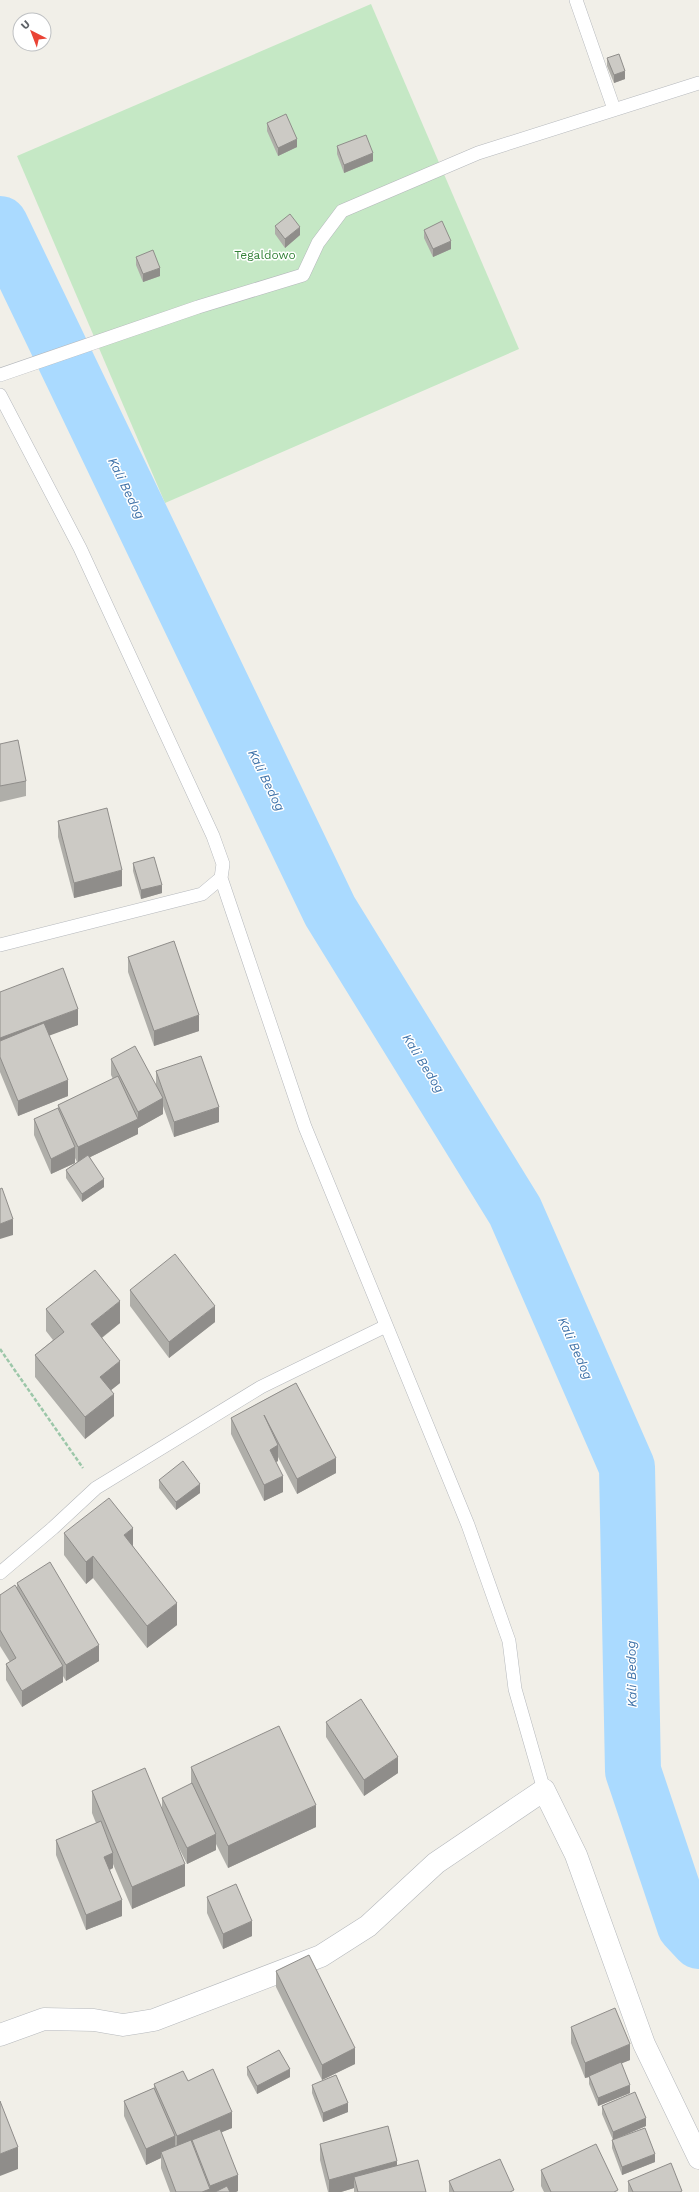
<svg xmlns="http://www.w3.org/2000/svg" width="699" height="2192" font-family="'Work Sans',sans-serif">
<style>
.green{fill:#c5e8c5}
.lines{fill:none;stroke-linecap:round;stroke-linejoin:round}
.river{stroke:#aadaff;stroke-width:56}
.service-casing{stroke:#b5b8bc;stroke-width:14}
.minor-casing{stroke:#b5b8bc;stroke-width:23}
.path{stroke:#9cc7a9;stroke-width:2.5;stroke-dasharray:4 2;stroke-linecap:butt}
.service{stroke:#fff;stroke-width:13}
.minor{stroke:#fff;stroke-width:22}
.wall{fill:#afaea9}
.shaded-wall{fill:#8f8d8a}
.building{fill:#cccac5;stroke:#8f8d8a}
.labels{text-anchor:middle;stroke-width:3;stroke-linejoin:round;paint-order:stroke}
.park-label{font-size:12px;fill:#348238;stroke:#fff}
.water-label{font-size:13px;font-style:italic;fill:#4174aa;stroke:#fff}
</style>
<rect width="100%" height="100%" fill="#f1efe8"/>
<path class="green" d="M371 4 519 349 165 503 17 156Z"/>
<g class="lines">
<path class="river" d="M0 224 330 911 515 1211 627 1467 633 1771 685 1926 699 1941"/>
<g class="service-casing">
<path id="service" d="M576 0 614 109
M0 375 198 307 303 275 318 243 342 211 478 153 699 83
M0 395 80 548 213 836 223 864 221 878 305 1127 468 1525 509 1641 515 1689 544 1790
M0 945 202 894 221 878
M0 1573 53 1528 96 1488 261 1387 386 1326"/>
</g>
<g class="minor-casing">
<path id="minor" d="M0 2035 44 2019 94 2020 123 2025 154 2020 321 1956 368 1926 436 1863 544 1790 576 1855 644 2044 699 2158"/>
</g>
<path class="path" d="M0 1349 83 1468"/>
<use href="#service" class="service"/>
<use href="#minor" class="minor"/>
</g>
<path class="wall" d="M607 58 625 79 614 83 607 66Z
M267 123 297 147 278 156 267 131Z
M337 146 373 161 344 173 337 154Z
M275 226 300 235 285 248 275 234Z
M424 230 451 249 433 257 424 238Z
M136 257 160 276 143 282 136 265Z
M0 744 26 781V796L0 802Z
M58 821 122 886 74 898 58 837Z
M133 863 162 893 141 899 133 871Z
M128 957 199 1031 154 1046 128 972Z
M0 992 78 1025 49 1035 68 1096 18 1116 0 1072Z
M111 1059 156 1086V1071L219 1122 174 1137 163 1106V1114L138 1128V1134L90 1157 104 1187 82 1202 66 1178V1170L77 1162 75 1158V1163L51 1174 34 1135V1119L58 1109V1105L113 1079 111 1075Z
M130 1290 215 1322 169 1358 130 1306Z
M46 1309 120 1323 102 1338 120 1383 111 1390 114 1416 85 1439 35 1377V1355L53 1340 46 1331Z
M296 1383 336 1473 297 1494 278 1457V1461L276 1462 283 1492 264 1501 231 1434V1418Z
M159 1480 200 1493 176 1510 159 1488Z
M64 1533 133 1546 177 1625 147 1648 93 1578 86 1584 64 1555Z
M17 1583 99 1661 66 1681 63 1676V1682L22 1707 6 1680V1664L10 1662 0 1646V1595L17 1588Z
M326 1722 398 1773 364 1796 326 1737Z
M191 1767 316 1827 228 1868 216 1844V1850L187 1864 173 1836 185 1886 132 1909 113 1864V1868L110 1870 122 1916 86 1930 56 1855V1840L96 1823 92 1813V1791L162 1810V1798L191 1784Z
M207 1897 252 1936 223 1949 207 1913Z
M276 1971 355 2064 322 2080 276 1987Z
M571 2027 630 2060 621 2063 630 2093 598 2106 589 2084V2077L585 2078 571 2043Z
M247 2067 290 2077 257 2094 247 2075Z
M188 2081 232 2128 221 2132 238 2191 236 2192H170L161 2168V2158L146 2165 124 2116V2101L154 2088V2084Z
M312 2085 348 2112 323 2122 312 2093Z
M602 2106 646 2126 615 2139 655 2162 622 2175 612 2148V2140H613L602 2114Z
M320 2144 397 2165 426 2192H354V2188L341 2192H328L320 2160Z
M541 2170 618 2192H544L541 2186Z
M449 2181 514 2192H449Z
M628 2181 682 2192H628Z"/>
<path class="shaded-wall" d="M625 71V79L614 83V75Z
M297 139V147L278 156V148Z
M373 153V161L344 173V165Z
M300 227V235L285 248V239Z
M451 241V249L433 257V249Z
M160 268V276L143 282V274Z
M122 870V886L74 898V883Z
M162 885V893L141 899V890Z
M78 1009V1025L0 1054V1038Z
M199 1015V1031L154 1046V1031Z
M68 1080V1096L18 1116V1101Z
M163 1098V1114L138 1128V1134L78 1163V1147L138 1119V1112Z
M219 1107V1122L174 1137V1122Z
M75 1147V1163L51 1174V1159Z
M104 1179V1187L82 1202V1194Z
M13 1219V1235L0 1239V1224Z
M120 1301V1323L91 1346V1324Z
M215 1306V1322L169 1358V1342Z
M120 1361V1383L100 1399V1377Z
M114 1394V1416L85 1439V1417Z
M278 1445V1461L270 1465V1450Z
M336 1458V1473L297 1494V1479Z
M283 1476V1492L264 1501V1485Z
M200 1484V1493L176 1510V1502Z
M133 1528V1550L124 1535Z
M93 1556V1578L86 1584V1562Z
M177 1603V1625L147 1648V1626Z
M99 1645V1661L66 1681V1665Z
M63 1666V1682L22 1707V1691Z
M398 1757V1773L364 1796V1780Z
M316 1805V1827L228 1868V1846Z
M216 1834V1850L187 1864V1848Z
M113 1853V1868L104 1872V1857Z
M185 1864V1886L132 1909V1887Z
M122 1900V1916L86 1930V1915Z
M252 1921V1936L223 1949V1934Z
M630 2044V2060L589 2077V2076V2077L585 2078V2063Z
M355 2048V2064L322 2080V2065Z
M290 2069V2077L257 2094V2086Z
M630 2085V2093L598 2106V2098Z
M348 2103V2112L323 2122V2113Z
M232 2112V2128L194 2144 192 2140V2145L177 2152V2136Z
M646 2118V2126L613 2140V2132Z
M175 2136V2152H161V2158L146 2165V2149Z
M18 2147V2169L0 2176V2154Z
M655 2154V2162L622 2175V2167Z
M397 2161V2177H354V2188L341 2192H329V2180Z
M238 2175V2191L236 2192H210V2186Z
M210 2189V2192H202Z"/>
<path class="building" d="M619 54 625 71 614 75 607 58Z
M286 114 297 139 278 148 267 123Z
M366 135 373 153 344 165 337 146Z
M290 214 300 227 285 239 275 226Z
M442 221 451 241 433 249 424 230Z
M153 250 160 268 143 274 136 257Z
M18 740 26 781 0 786V744Z
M107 808 122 870 74 883 58 821Z
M154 857 162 885 141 890 133 863Z
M174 941 199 1015 154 1031 128 957Z
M63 968 78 1009 0 1038V992Z
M44 1023 68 1080 18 1101 0 1057V1041Z
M135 1046 163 1098 138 1112 111 1059Z
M201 1056 219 1107 174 1122 156 1071Z
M118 1076 138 1119 78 1147 58 1105Z
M58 1108 75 1147 51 1159 34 1119Z
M88 1155 104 1179 82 1194 66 1170Z
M2 1188 13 1219 0 1224V1189Z
M175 1254 215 1306 169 1342 130 1290Z
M95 1270 120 1301 91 1324 120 1361 100 1377 114 1394 85 1417 35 1355 64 1332 46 1309Z
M296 1383 336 1458 297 1479 264 1415 278 1445 270 1450 283 1476 264 1485 231 1418Z
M183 1461 200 1484 176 1502 159 1480Z
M109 1498 133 1528 124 1535 177 1603 147 1626 93 1556 86 1562 64 1533Z
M50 1562 99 1645 66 1665 17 1583Z
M15 1585 63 1666 22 1691 6 1664 16 1658 0 1630V1595Z
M361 1699 398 1757 364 1780 326 1722Z
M279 1726 316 1805 228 1846 191 1767Z
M145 1768 185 1864 132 1887 92 1791Z
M192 1783 216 1834 187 1848 162 1798Z
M101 1821 113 1853 104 1857 122 1900 86 1915 56 1840Z
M236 1884 252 1921 223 1934 207 1897Z
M309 1955 355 2048 322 2065 276 1971Z
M615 2008 630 2044 585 2063 571 2027Z
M279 2050 290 2069 257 2086 247 2067Z
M621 2062 630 2085 598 2098 589 2076Z
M213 2069 232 2112 177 2136 154 2084 183 2071 188 2081Z
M336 2075 348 2103 323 2113 312 2085Z
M154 2088 175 2136 146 2149 124 2101Z
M635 2092 646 2118 613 2132 602 2106Z
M0 2101 18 2147 0 2154Z
M388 2126 397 2161 329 2180 320 2144Z
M645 2128 655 2154 622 2167 612 2140Z
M220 2129 238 2175 210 2186 192 2140Z
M191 2140 210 2189 202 2192H176L161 2152Z
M596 2144 618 2190 614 2192H551L541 2170Z
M500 2159 514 2190 510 2192H454L449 2181Z
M418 2160 426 2192H358L354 2177Z
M671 2163 682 2191 680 2192H633L628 2181Z
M227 2186 230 2192H215Z"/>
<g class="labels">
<g class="park-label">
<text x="265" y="259">Tegaldowo</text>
</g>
<g class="water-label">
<text transform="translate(127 488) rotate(64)" y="5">Kali Bedog</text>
<text transform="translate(267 780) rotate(64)" y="5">Kali Bedog</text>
<text transform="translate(424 1063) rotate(58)" y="5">Kali Bedog</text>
<text transform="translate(576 1348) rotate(66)" y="5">Kali Bedog</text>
<text transform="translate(631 1674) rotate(-91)" y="5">Kali Bedog</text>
</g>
</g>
<g transform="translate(32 32) rotate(318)"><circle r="19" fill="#ffffff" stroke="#bfc1c3"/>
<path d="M0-3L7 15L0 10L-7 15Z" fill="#ea4335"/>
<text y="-6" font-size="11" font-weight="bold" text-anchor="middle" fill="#5f6368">U</text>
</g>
</svg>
